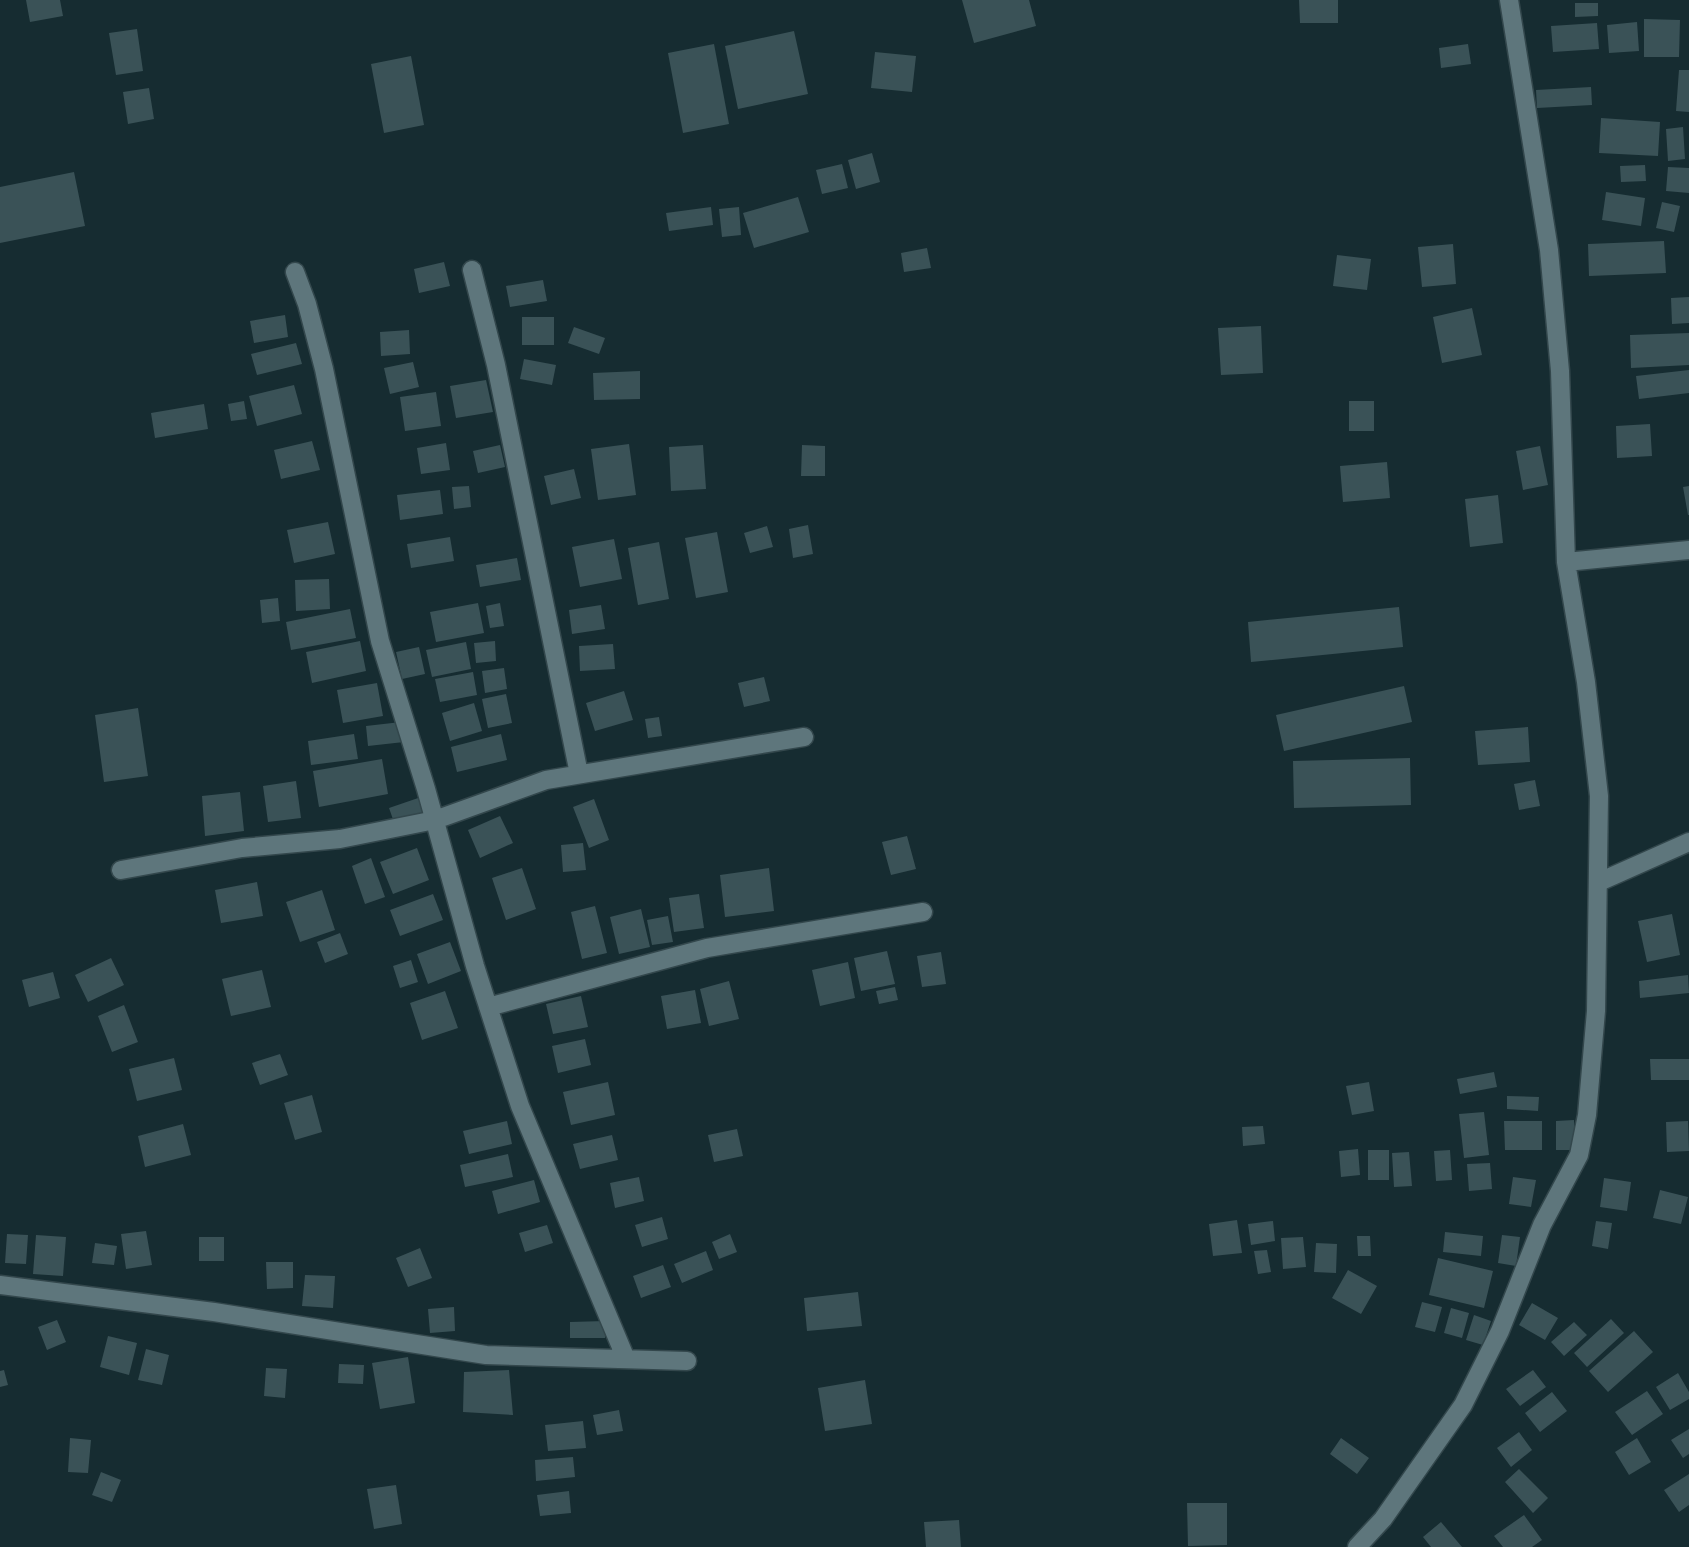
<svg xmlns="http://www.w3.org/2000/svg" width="1689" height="1547" font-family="Lato,sans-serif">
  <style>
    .building { fill: #3a5257 }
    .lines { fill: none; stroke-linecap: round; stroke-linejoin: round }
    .minor-casing { stroke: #33474c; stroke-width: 21 }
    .minor { stroke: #5e767c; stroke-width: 18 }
  </style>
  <rect width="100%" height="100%" fill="#162c31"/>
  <!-- building -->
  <path class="building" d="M26,0H60L63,16L30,22Z
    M962,0H1029L1036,26L974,43Z
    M1299,0H1338V23H1300Z
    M1575,3H1598V16L1575,17Z
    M1644,19L1680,20L1679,57H1644Z
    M1637,22L1639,51L1609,53L1607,25Z
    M1597,23L1599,49L1553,52L1551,26Z
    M137,29L143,71L116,75L109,33Z
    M794,31L808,94L738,109L725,46Z
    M714,44L729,124L683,133L668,53Z
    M1468,44L1471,64L1441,68L1439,48Z
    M875,52L916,56L912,92L871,88Z
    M411,56L424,125L384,133L371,64Z
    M1679,70H1689V112L1676,111Z
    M1591,87L1592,105L1537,108L1536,90Z
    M149,88L154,119L128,124L123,92Z
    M1601,118L1660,122L1658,156L1599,153Z
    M1683,127L1685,159L1668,161L1666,129Z
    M872,153L880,182L856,189L848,160Z
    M842,164L848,188L822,194L816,170Z
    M1645,165L1646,181L1621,182L1620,166Z
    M1668,167L1689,168V193L1666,191Z
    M74,172L85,226L0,243V187Z
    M1606,192L1645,198L1641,226L1602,220Z
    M798,197L809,232L754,248L743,213Z
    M1662,202L1680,206L1674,232L1656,228Z
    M711,207L713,225L669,231L666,213Z
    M739,207L741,235L722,237L719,209Z
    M1664,241L1666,273L1589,276L1588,244Z
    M1453,244L1456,284L1422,287L1418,247Z
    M927,248L931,268L904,272L901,253Z
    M1337,255L1371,259L1367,290L1333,286Z
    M444,262L450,286L419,293L414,269Z
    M543,280L547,301L510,307L506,286Z
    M1689,297V323L1672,324L1671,298Z
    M1472,308L1482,355L1442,363L1433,317Z
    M285,315L288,337L254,343L250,321Z
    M522,317H554V345H522Z
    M1261,326L1263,373L1221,375L1218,328Z
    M574,327L605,338L599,354L568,343Z
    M409,330L410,354L381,356L380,332Z
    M1689,333V365L1631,368L1630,335Z
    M296,343L302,364L257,375L251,354Z
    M524,359L556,365L552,385L520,379Z
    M413,362L419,387L390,394L384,368Z
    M1689,370V393L1639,399L1636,376Z
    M640,371V399L594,400L593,373Z
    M486,380L493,412L456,418L450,386Z
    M294,385L302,414L257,426L249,396Z
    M436,392L441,426L405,431L400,397Z
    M244,401L247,419L231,421L228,404Z
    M1349,401H1374V431H1349Z
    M204,404L208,429L155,438L151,413Z
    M1650,424L1652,456L1617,458L1616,426Z
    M312,441L320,470L281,479L274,450Z
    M446,443L450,470L421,474L417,448Z
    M629,444L636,495L598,500L591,449Z
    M500,445L505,467L478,473L473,451Z
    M703,445L706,489L671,491L669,447Z
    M802,445L825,446V476H801Z
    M1540,446L1548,485L1523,490L1516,451Z
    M1387,462L1390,498L1343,502L1340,466Z
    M574,469L581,498L551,505L544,476Z
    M469,486L471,507L454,509L452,487Z
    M1689,486V515H1688L1683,487Z
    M440,490L443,514L400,520L397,495Z
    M1498,495L1503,543L1470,547L1465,499Z
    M328,522L335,554L294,563L287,530Z
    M808,525L813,554L793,558L789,529Z
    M767,526L773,547L750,553L744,533Z
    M717,532L728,592L696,598L685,538Z
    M450,537L454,561L411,568L407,544Z
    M614,539L622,579L580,587L572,547Z
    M659,542L669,599L638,605L628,548Z
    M517,558L521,580L480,587L476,565Z
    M329,579L330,609L296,611L295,580Z
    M278,598L280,621L262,623L260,600Z
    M478,603L484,633L436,642L430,612Z
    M500,603L504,626L490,628L486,606Z
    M601,605L605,629L572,634L569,610Z
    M1399,607L1403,647L1251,662L1248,622Z
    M350,609L356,638L291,650L286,622Z
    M360,641L366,671L312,683L306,652Z
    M495,641L496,661L476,663L474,643Z
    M466,642L471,669L432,677L426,650Z
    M613,644L615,669L580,671L579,646Z
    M419,647L425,674L402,679L396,652Z
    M504,668L507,689L485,693L482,671Z
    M473,672L477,695L440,702L435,679Z
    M764,677L770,701L744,707L738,683Z
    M377,683L383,716L343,723L337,690Z
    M1404,686L1412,722L1284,751L1276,715Z
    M624,691L633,720L595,731L586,703Z
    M506,694L512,723L488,728L482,699Z
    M474,703L482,731L450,741L442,713Z
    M138,708L148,776L104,782L95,715Z
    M659,717L662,736L648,738L645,719Z
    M401,722L404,742L368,746L366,726Z
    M1528,727L1530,762L1478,765L1475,731Z
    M354,734L358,759L311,765L308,741Z
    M501,734L507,760L457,772L451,747Z
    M1410,758L1411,805L1294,808L1293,761Z
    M382,759L388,794L319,807L313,771Z
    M1535,780L1540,806L1519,810L1514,784Z
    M296,781L301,818L268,822L263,786Z
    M240,792L244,831L205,836L202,796Z
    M424,796L429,813L395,825L389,808Z
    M594,799L609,840L589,848L573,807Z
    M500,816L513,843L480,858L468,830Z
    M907,836L916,869L891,875L882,842Z
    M583,843L586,870L563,872L561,845Z
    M417,848L429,880L393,894L380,862Z
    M371,858L385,897L365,904L352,866Z
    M522,868L536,909L506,920L492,878Z
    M769,868L774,911L725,917L720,875Z
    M257,882L263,916L221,923L215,890Z
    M322,890L335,930L300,942L286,902Z
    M433,894L443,920L400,936L390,910Z
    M699,894L704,928L674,932L669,898Z
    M595,906L607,953L582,959L571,912Z
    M641,909L650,947L619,954L610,917Z
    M1672,914L1680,955L1647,962L1638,921Z
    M668,916L673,942L652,945L647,920Z
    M340,933L348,954L325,963L317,942Z
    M450,942L461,971L428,984L417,954Z
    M887,951L895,984L861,991L854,958Z
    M941,952L946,984L922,987L917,956Z
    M111,958L124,985L88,1002L75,975Z
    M411,960L418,982L400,988L393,966Z
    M848,962L855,998L820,1006L812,970Z
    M262,970L271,1007L231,1016L222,979Z
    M53,972L60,998L29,1007L22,980Z
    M1688,975L1689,993L1640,998L1639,981Z
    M729,981L739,1019L709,1026L700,989Z
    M895,987L898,1000L879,1004L876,991Z
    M695,990L701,1023L667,1029L661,996Z
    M445,991L458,1028L422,1040L410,1003Z
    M581,996L588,1027L553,1034L546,1004Z
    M124,1005L138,1042L112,1052L98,1016Z
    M585,1039L591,1065L558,1073L552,1046Z
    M280,1054L288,1075L260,1085L252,1063Z
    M174,1058L182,1090L137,1101L129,1069Z
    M1650,1059H1689V1080H1651Z
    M1494,1072L1497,1087L1460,1094L1457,1079Z
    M608,1082L615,1115L571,1125L563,1092Z
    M1369,1082L1374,1111L1352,1115L1346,1086Z
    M312,1095L322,1132L295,1140L284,1103Z
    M1507,1096L1539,1097L1538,1111L1507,1109Z
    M1484,1112L1489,1155L1464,1158L1459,1114Z
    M1574,1120L1575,1150H1556V1121Z
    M507,1121L512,1144L469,1154L463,1131Z
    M1504,1121H1542V1150H1505Z
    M1688,1121L1689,1151L1667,1152L1666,1122Z
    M183,1124L191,1155L145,1167L138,1136Z
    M1263,1126L1265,1144L1243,1146L1242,1127Z
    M737,1129L743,1156L714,1162L708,1135Z
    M612,1135L618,1160L580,1169L573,1144Z
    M1358,1149L1360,1175L1341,1177L1339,1151Z
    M1368,1150H1389V1180H1368Z
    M1450,1150L1452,1180L1436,1181L1434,1151Z
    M1409,1152L1412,1186L1394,1187L1392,1153Z
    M508,1154L513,1177L465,1187L460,1165Z
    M1490,1163L1492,1189L1469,1191L1467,1164Z
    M639,1177L644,1201L615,1208L610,1183Z
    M1513,1177L1536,1180L1531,1207L1509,1204Z
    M1604,1178L1631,1182L1627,1211L1600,1207Z
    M534,1180L540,1202L498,1214L492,1191Z
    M1660,1190L1688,1197L1681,1224L1653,1218Z
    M662,1217L668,1239L642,1247L635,1225Z
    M1237,1220L1242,1253L1213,1256L1209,1224Z
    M1273,1221L1275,1241L1251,1245L1248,1224Z
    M1596,1221L1612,1223L1608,1249L1592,1246Z
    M547,1225L553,1243L525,1252L519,1233Z
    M146,1231L152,1265L126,1269L121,1234Z
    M1445,1232L1483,1236L1481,1256L1443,1252Z
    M7,1234L28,1235L26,1264L5,1263Z
    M730,1234L737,1252L719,1259L712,1242Z
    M36,1235L66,1237L63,1276L33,1274Z
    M1502,1235L1520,1237L1516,1266L1498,1263Z
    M1357,1236H1370L1371,1256H1358Z
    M199,1237H224V1261H199Z
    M1303,1237L1306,1267L1283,1269L1281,1238Z
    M95,1243L117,1246L114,1265L92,1263Z
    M1316,1243L1337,1244L1336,1273L1314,1272Z
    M420,1248L432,1278L408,1287L396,1258Z
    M1267,1250L1271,1272L1258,1274L1254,1251Z
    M706,1251L713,1270L682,1283L674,1264Z
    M1438,1258L1493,1271L1484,1308L1429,1295Z
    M266,1262H293V1288L267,1289Z
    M663,1265L671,1287L641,1298L633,1276Z
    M1348,1270L1377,1286L1361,1314L1332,1298Z
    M305,1275L335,1276L333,1308L302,1306Z
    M858,1292L862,1326L807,1331L804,1298Z
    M1422,1302L1442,1307L1435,1332L1415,1327Z
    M1532,1303L1558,1318L1545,1340L1519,1325Z
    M454,1307L455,1331L430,1333L428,1309Z
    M1451,1308L1469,1313L1462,1338L1444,1333Z
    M1474,1315L1491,1321L1483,1345L1466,1340Z
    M1611,1319L1624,1333L1587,1367L1574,1353Z
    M57,1320L66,1342L47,1350L38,1327Z
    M605,1321V1338H570V1322Z
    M1574,1322L1587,1335L1564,1356L1551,1342Z
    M1634,1331L1653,1352L1608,1392L1589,1371Z
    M108,1336L137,1343L129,1375L100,1367Z
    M146,1349L169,1355L162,1385L138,1380Z
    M408,1357L415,1403L380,1409L372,1363Z
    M339,1364L364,1365L363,1384L338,1383Z
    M266,1368L287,1369L285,1398L264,1396Z
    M4,1370L8,1385L0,1387V1371Z
    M509,1370L513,1415L463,1412L464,1372Z
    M1533,1370L1546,1387L1520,1406L1506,1389Z
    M1678,1373L1689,1392V1399L1670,1410L1656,1387Z
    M865,1380L872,1424L825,1431L818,1388Z
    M1647,1391L1663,1414L1632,1435L1615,1412Z
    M1552,1392L1567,1411L1540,1432L1525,1413Z
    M619,1410L623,1431L597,1435L593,1415Z
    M583,1421L586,1448L548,1451L545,1425Z
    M1689,1429V1454L1683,1458L1671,1440Z
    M1519,1432L1532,1450L1511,1467L1497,1448Z
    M70,1438L91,1440L88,1473L68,1472Z
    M1341,1438L1369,1458L1357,1474L1330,1454Z
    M1637,1438L1651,1462L1629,1475L1615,1452Z
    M573,1457L575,1477L536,1481L535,1460Z
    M1519,1469L1548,1498L1533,1513L1505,1482Z
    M101,1472L121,1480L112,1502L92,1495Z
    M1689,1474V1505L1679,1512L1664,1490Z
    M396,1485L402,1524L374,1529L367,1489Z
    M569,1491L571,1513L540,1516L537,1495Z
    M1187,1503H1227V1545L1188,1546Z
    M1524,1515L1542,1540L1532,1547H1503L1494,1536Z
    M959,1520L961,1547H926L924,1522Z
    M1441,1522L1462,1547H1431L1423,1537Z"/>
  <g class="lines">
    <!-- minor casing -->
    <g class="minor-casing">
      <path id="minor" d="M472,270L496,365L579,774
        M295,272L307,304L324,369L380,641L426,789L475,966L520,1106L626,1359
        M1566,562L1689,550
        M121,870L242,848L340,839L435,820L546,780L804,737
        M1599,882L1689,842
        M488,1007L707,948L923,912
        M0,1285L214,1312L486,1355L687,1361
        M1357,1547L1383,1519L1463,1405L1500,1331L1542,1225L1579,1155L1587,1115L1596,1011L1599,796L1586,682L1566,562L1560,371L1549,250L1509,0"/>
    </g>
    <!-- minor -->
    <use href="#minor" class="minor"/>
  </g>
</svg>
